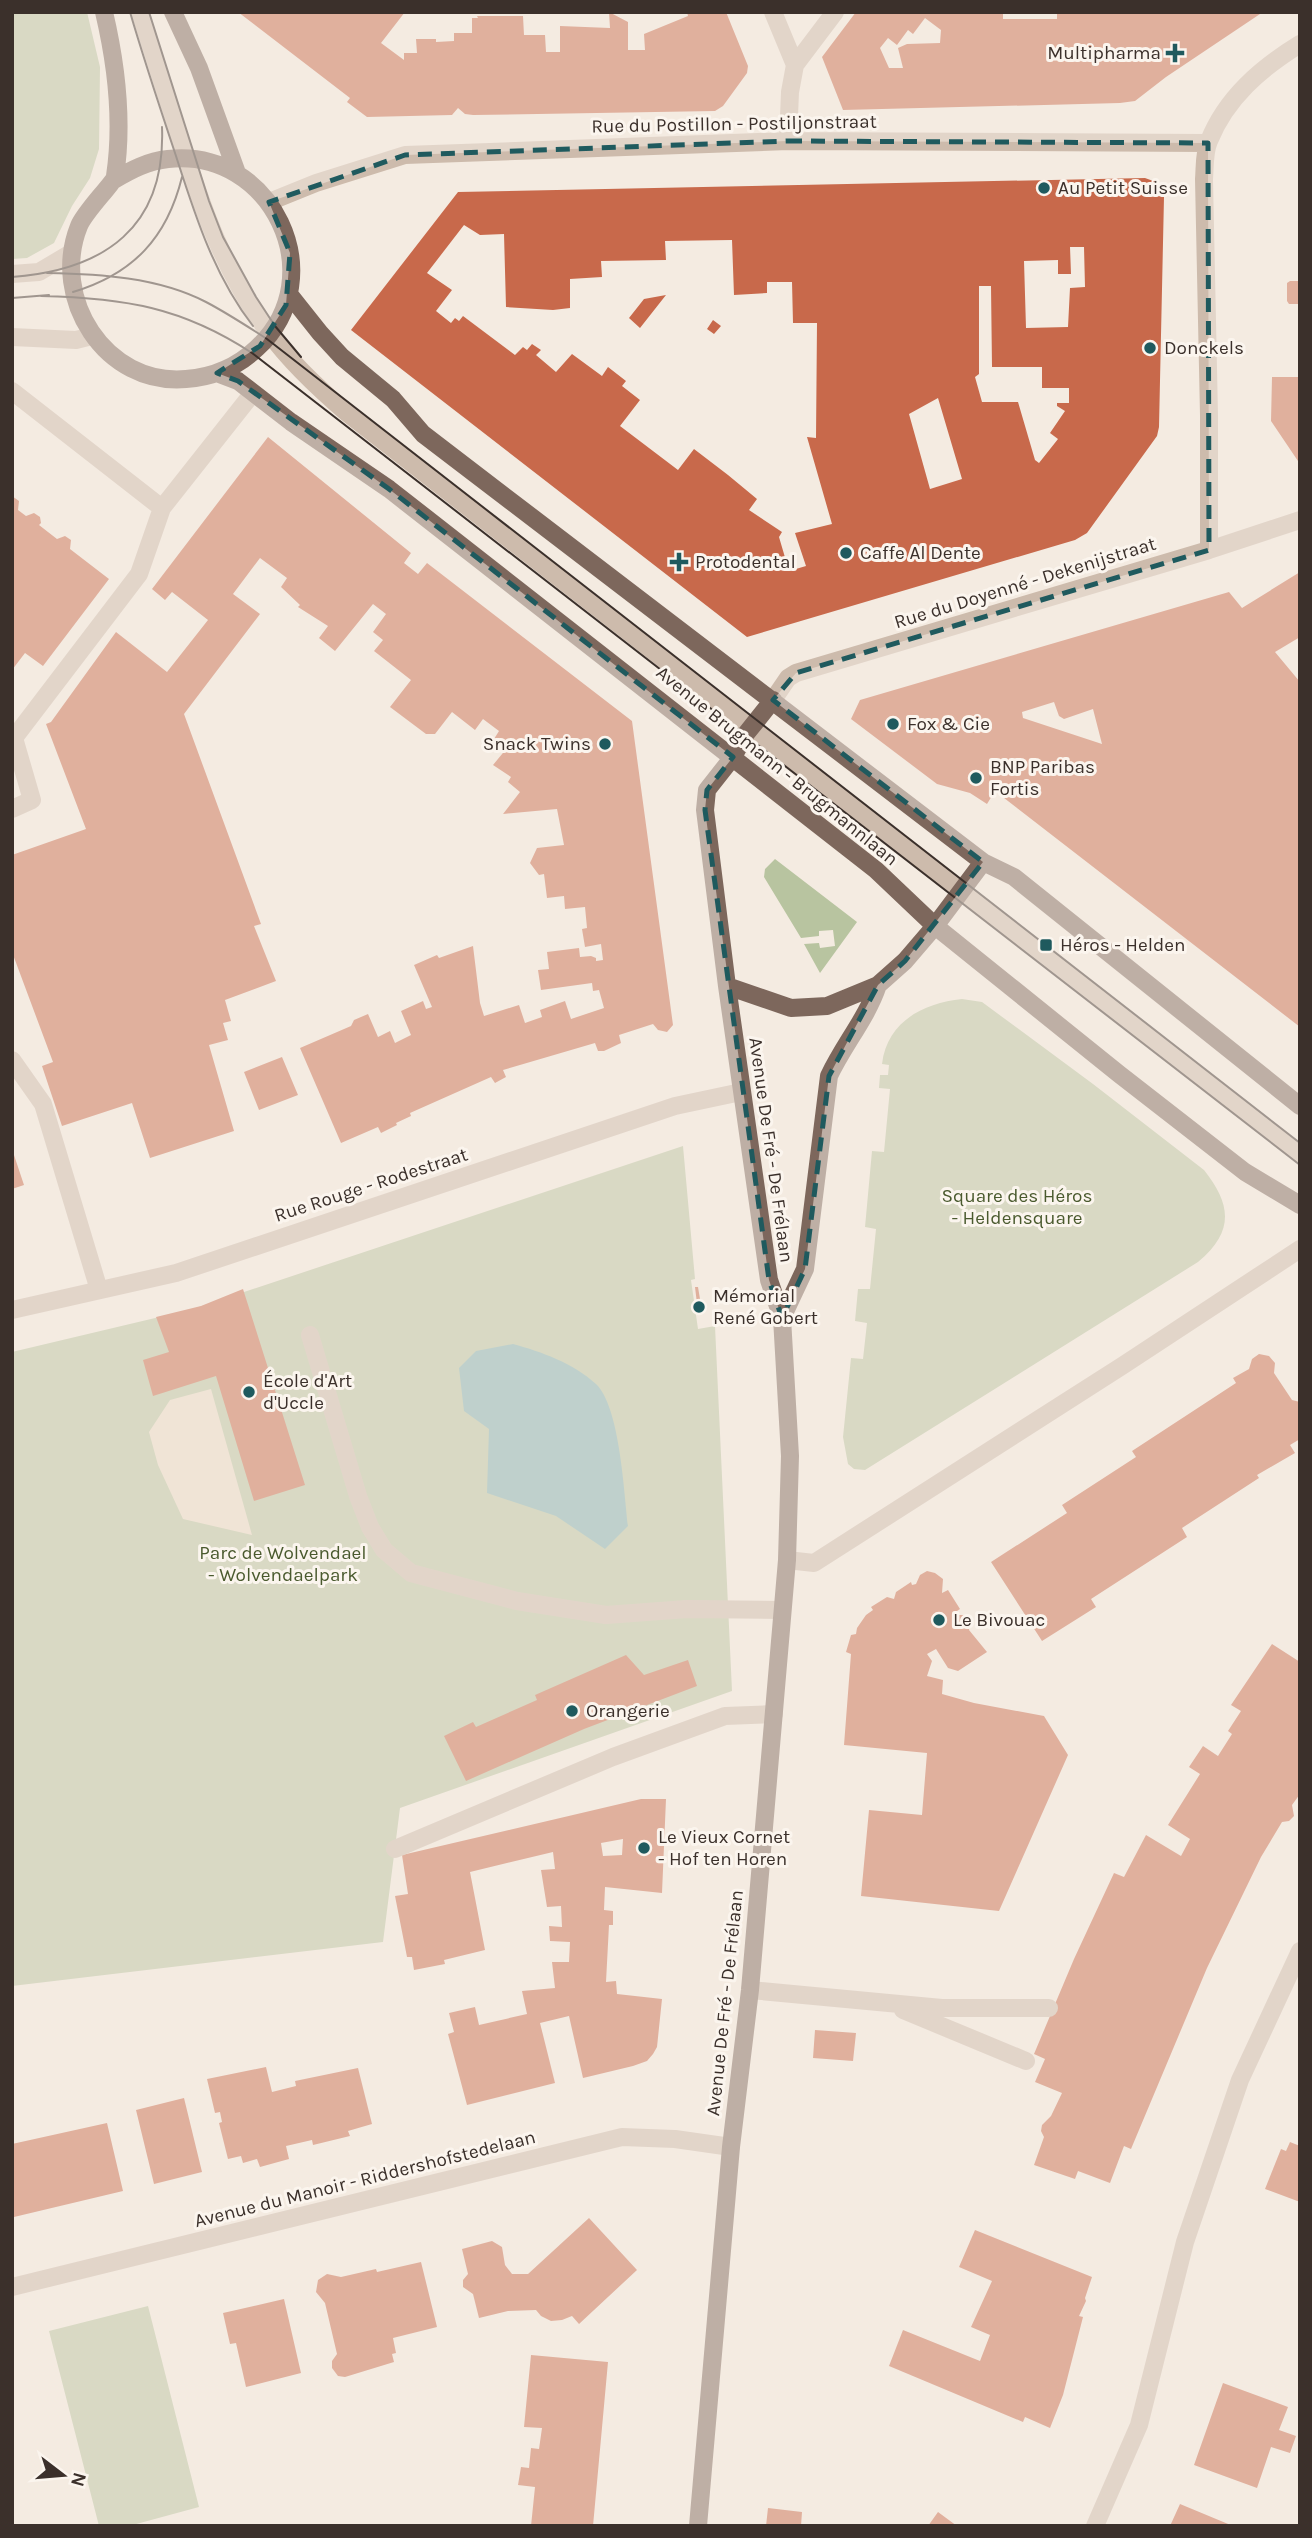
<svg xmlns="http://www.w3.org/2000/svg" width="1312" height="2538" font-family="Karla,sans-serif">
  <style>
    .green { fill: #b8c4a0 }
    .plaza { fill: #ecdcc8 }
    .water { fill: #7fb0b2 }
    .building { fill: #c8694b; fill-rule: evenodd }
    .lines { fill: none; stroke-linecap: round; stroke-linejoin: round }
    .minor { stroke: #cdbbac; stroke-width: 18 }
    .major { stroke: #7d675c; stroke-width: 18 }
    .tram { stroke: #3b302b; stroke-width: 2 }
    .marked { fill: none; stroke: #1f5a5e; stroke-width: 5; stroke-dasharray: 14 9; stroke-linejoin: round }
    .poi-dot { fill: #1f5a5e; stroke: #fbf5ee; stroke-width: 2.5 }
    .labels { text-anchor: middle; dominant-baseline: central; stroke-width: 6; stroke-linejoin: round; paint-order: stroke }
    .poi-label { font-size: 19px; fill: #3b302b; stroke: #fbf5ee; text-anchor: start }
    .street-label { font-size: 19px; fill: #3b302b; stroke: #fbf5ee }
    .park-label { font-size: 19px; fill: #4a5a2e; stroke: #fbf5ee }
  </style>
  <rect width="100%" height="100%" fill="#f4ebe1"/>
  <!-- green -->
  <path class="green" d="M12,12H87L100,67L99,149L90,178L72,206L54,243L27,258L12,259Z
    M775,859L857,922L820,973L804,944L819,943L820,948L835,946L833,930L819,931V936L801,938L764,877L765,869Z
    M962,999L982,1002L1093,1084L1204,1170C1231,1204 1235,1231 1198,1262L865,1470L854,1469L848,1464L843,1437L851,1358L863,1359L867,1323L855,1321L858,1289H870L876,1229L865,1227L872,1151L884,1152L890,1089L879,1088L880,1075H888L889,1065L882,1064C887,1022 923,1003 962,999Z
    M683,1146L695,1279L691,1280L698,1329L715,1326L732,1691L400,1808L383,1942L12,1986V1352L193,1309Z
    M148,2306L199,2507L129,2526H99L49,2331Z"/>
  <!-- plaza -->
  <path class="plaza" d="M211,1389L252,1535L183,1519L158,1465L149,1432L170,1400Z"/>
  <!-- water -->
  <path class="water" d="M513,1344C542,1352 573,1363 596,1384C620,1407 624,1493 628,1526L605,1549L556,1516L487,1493L489,1429L464,1411L459,1368L476,1351Z"/>
  <!-- building -->
  <path class="building" d="M238,12H405L381,43L404,60V53H417L416,39H436V42L454,41V33H472V18H478L477,16H523L524,35H545L546,52H560V26L610,28L609,12L628,22V50H645L644,34L688,16L687,12H726L748,66L747,73L723,106L715,111L473,115L465,114L458,108L452,115L367,117L347,102L350,98Z
    M856,12H1003V19H1057V12H1263L1166,77L1135,101L1120,103L843,110L822,57ZM925,18L941,30L940,43L907,44L898,48L903,68H889L880,48L888,38L897,45L908,30L913,34Z
    M1145,178L1156,182L1160,186L1164,197L1159,427L1157,436L1087,533L1075,540L747,637L351,330L458,192ZM464,225L480,235L504,234L506,307L553,310L570,308V279L602,277L601,261L666,260L665,241L732,240L734,295L767,293V282H792L793,323H817L816,438L807,437L832,524L795,533L806,566L789,571L779,537L782,532L749,510L757,499L728,475L694,449L678,470L620,426L640,400L622,386L626,381L608,367L602,376L572,354L556,372L536,355L541,350L532,344L527,350L523,347L515,355L463,316L459,321L455,318L451,323L436,311L452,290L427,273ZM1070,247H1084L1085,287L1070,288L1068,327L1026,328L1024,261L1058,260V274H1071ZM979,286H991L992,367H1042V388H1069V403H1057V406L1065,411L1050,433L1058,439L1039,463L1035,460L1018,402H982L975,377L979,374ZM938,398L962,479L930,489L909,414Z
    M1290,281H1300V304H1289L1287,301V283Z
    M666,295L640,328L629,318L644,299Z
    M713,320L721,326L714,334L707,329Z
    M1272,377H1300V464L1271,421Z
    M268,437L411,553L404,563L418,574L427,563L632,721L673,1025L667,1032L658,1030L653,1024L619,1035L621,1043L604,1051H598L595,1043L503,1070L506,1077L495,1083L491,1077L410,1113L411,1116L396,1123L397,1125L381,1133L378,1127L341,1143L300,1048L351,1026L354,1020L368,1014L378,1037L390,1031L395,1043L411,1035L401,1011L423,1001L426,1009L432,1007L414,965L437,955L439,958L473,946L480,1003L484,1016L519,1005L525,1023L542,1017L540,1010L565,1001L571,1019L604,1008L599,990L593,991L592,983L541,990L538,970L549,969L547,952L579,948L580,957L591,956L596,958V961L603,960L601,944L585,947L582,929L587,928L585,907L565,909L564,896L547,898L544,874L539,875L530,863L537,848L564,845L557,809L503,814L520,792L508,782L511,777L493,765L507,748L494,739L499,731L483,719L475,730L452,712L435,734H426L390,707L411,680L374,651L383,640L373,632L386,614L373,604L335,651L319,638L328,626L298,607L300,605L281,587L287,578L260,558L233,594L260,614L184,714L261,924L254,926L276,981L225,1000L231,1021L223,1023L228,1040L209,1045L234,1131L150,1158L132,1103L62,1126L42,1066L53,1062L12,952V855L86,829L46,724L51,722L116,632L167,672L208,620L172,592L165,600L152,589Z
    M12,496L19,501L18,510L26,516L34,513L40,517L41,523L39,525L57,539L65,536L71,540L70,549L109,579L43,666L25,653L12,670Z
    M1300,572V637L1275,652L1300,682V1027L995,791L987,804L970,793L937,784L851,719L860,700L1229,592L1242,608ZM1054,702L1059,716L1064,719L1093,709L1102,744L1023,718L1022,712Z
    M282,1057L298,1095L259,1110L244,1072Z
    M12,1149L24,1185L12,1189Z
    M695,1287H698L702,1311L698,1312Z
    M243,1289L305,1485L254,1501L216,1376L153,1396L143,1360L169,1352L156,1317L201,1306Z
    M1259,1354L1269,1356L1275,1363L1274,1373L1292,1400L1300,1402V1439L1290,1445L1295,1453L1257,1475L1259,1478L1182,1528L1187,1537L1091,1599L1096,1607L1042,1641L991,1562L1067,1513L1062,1505L1136,1457L1132,1451L1236,1383L1233,1378L1249,1369L1252,1359Z
    M927,1571L935,1573L943,1579L942,1593L948,1590L960,1609L957,1611L959,1615H966L971,1619L969,1630L987,1652L958,1671L948,1668L936,1649L927,1654L932,1661L927,1676L943,1680L942,1694L974,1703L1044,1716L1068,1755L999,1911L861,1896L869,1810L922,1815L927,1753L844,1745L851,1654L846,1652L851,1635L856,1634L857,1628L866,1615L873,1610L871,1607L887,1597L894,1599L896,1592L911,1582L912,1585L916,1584L920,1575Z
    M1272,1644L1300,1662V1794L1292,1805L1294,1816L1289,1821L1282,1822L1261,1857L1207,1968L1131,2149L1124,2146L1110,2183L1078,2171L1075,2179L1034,2165L1044,2137L1041,2131L1042,2125L1051,2116L1062,2093L1035,2082L1045,2059L1034,2054L1074,1959L1114,1873L1124,1877L1146,1835L1181,1856L1190,1839L1168,1825L1200,1774L1189,1767L1203,1746L1218,1756L1232,1734L1228,1731L1241,1711L1231,1705Z
    M626,1655L644,1675L688,1660L697,1686L584,1729L466,1781L444,1736L473,1722L476,1727L537,1700L535,1695Z
    M641,1799H666L662,1893L605,1887L604,1910L613,1911V1925H609L606,1982L616,1981L617,1994L662,1999L657,2047L653,2054L647,2061L633,2066L583,2078L569,2016L540,2023L555,2083L467,2105L448,2034L454,2032L449,2013L475,2007L479,2025L527,2014L522,1991L555,1988L552,1962H569L570,1942L550,1941L549,1926L562,1927L561,1906L547,1907L541,1870L555,1869L553,1852L470,1872L485,1950L444,1960L445,1964L414,1970L412,1957H407L395,1896L408,1894L402,1855ZM623,1839L622,1855L603,1856L601,1843Z
    M815,2030L856,2033L853,2061L813,2058Z
    M266,2067L272,2092L296,2086L295,2081L358,2068L372,2124L348,2131L350,2136L313,2145L312,2140L286,2146L289,2159L260,2167L257,2159L243,2163L241,2156L228,2159L219,2123L222,2122L220,2112L215,2113L207,2079Z
    M184,2098L202,2172L154,2184L136,2110Z
    M107,2123L123,2191L14,2217L12,2209V2144Z
    M1290,2142L1300,2146V2202L1265,2189L1281,2149L1286,2151Z
    M589,2218L637,2270L579,2324L572,2316L562,2320L551,2321L541,2316L536,2310L508,2311L479,2318L473,2294L463,2287V2280L468,2274L462,2249L492,2241L502,2247L505,2265L512,2274H528Z
    M975,2230L1092,2277L1085,2298L1086,2301L1079,2316L1083,2317L1063,2395L1050,2428L1025,2417L1023,2422L889,2366L903,2330L980,2361L990,2335L971,2327L992,2281L959,2267Z
    M421,2262L437,2327L393,2338L396,2353L392,2354L394,2362L345,2377L338,2376L332,2368V2361L337,2354L325,2303L316,2292L318,2280L327,2274L341,2277L376,2269L377,2272Z
    M284,2299L301,2373L246,2387L236,2343L230,2344L223,2313Z
    M531,2355L608,2362L593,2526H531L535,2487L518,2485L521,2467L529,2468L531,2448L539,2449L542,2428L524,2427Z
    M1223,2383L1288,2407L1279,2430L1296,2436L1290,2453L1271,2447L1257,2488L1194,2465Z
    M1180,2504L1233,2526H1170Z
    M768,2508L802,2512L801,2526H766Z
    M938,2512L957,2526H928Z"/>
  <g class="lines">
    <!-- minor -->
    <path class="minor" d="M140,12C153,53 166,94 179,135C201,205 224,272 269,333C291,363 319,389 347,413L1300,1154
      M773,12L795,65L790,92L788,141
      M795,65L835,12
      M269,202L316,183L405,155L788,141L1208,143
      M12,274L39,272L71,253
      M12,337L76,340L92,336
      M12,391L162,508
      M1209,550V415L1204,179C1205,167 1204,152 1209,141C1226,98 1261,68 1300,44
      M773,700L788,678L796,673L1209,550L1300,520
      M12,809L32,800L14,738L139,574L162,508L252,394
      M12,1060L43,1104L99,1290
      M12,1310L176,1273L675,1106L741,1092
      M310,1335L358,1496L370,1527L384,1550L411,1573L517,1601L606,1615L687,1609L781,1610
      M787,1560L814,1563L1122,1366L1300,1249
      M395,1849L613,1757L725,1716L774,1714
      M750,1990L942,2008H1049
      M903,2010L1026,2061
      M12,2287L622,2137L675,2139L731,2147
      M1095,2526L1139,2425L1185,2242L1240,2080L1300,1951"/>
    <!-- major -->
    <path class="major" d="M104,12C116,63 123,123 115,176C114,183 85,211 79,226C50,298 105,386 186,379C213,377 237,367 257,348C334,277 271,147 168,159C148,161 131,170 114,180
      M173,12L199,68L237,173
      M289,294L320,333L342,357L393,399L423,434L983,862L1014,877L1300,1106
      M217,373L238,381L291,422L389,489L876,870L935,926L1119,1074L1245,1172L1300,1205
      M727,986L791,1008L827,1006L878,985L905,961L935,926L983,862
      M782,1318L805,1269L829,1076C844,1044 867,1018 878,985
      M698,2526L731,2147L750,1990L787,1560L790,1456L782,1318L769,1280L727,986L705,810L707,790L733,757L745,735L773,700"/>
    <!-- tram -->
    <path class="tram" d="M130,12C144,60 160,108 176,156C195,215 214,276 253,326
      M149,12L209,201L223,237L256,297L275,326L301,357
      M47,273C99,274 158,277 206,302C227,313 247,326 267,339L1300,1143
      M12,277C105,270 166,227 162,127
      M73,292C133,274 167,238 182,177
      M41,296C124,298 182,307 252,353L1300,1165
      M12,298L49,295"/>
  </g>
  <!-- marked area -->
  <path d="M0 0H1312V2538H0ZM788,141L1208,143L1209,550L796,673L773,700L983,862L905,961L878,985L829,1076L805,1269L782,1318L769,1280L705,810L707,790L733,757L389,489L238,381L217,373L260,346L286,305L290,253L269,202L405,155Z" fill="#f4ebe1" fill-opacity=".55" fill-rule="evenodd"/>
  <path class="marked" d="M788,141L1208,143L1209,550L796,673L773,700L983,862L905,961L878,985L829,1076L805,1269L782,1318L769,1280L705,810L707,790L733,757L389,489L238,381L217,373L260,346L286,305L290,253L269,202L405,155Z"/>
  <!-- markers -->
  <g class="poi-dot">
    <path d="M1171.5 42.5h7v7h7v7h-7v7h-7v-7h-7v-7h7z"/>
    <circle cx="1044" cy="188" r="7"/>
    <circle cx="1150" cy="348" r="7"/>
    <circle cx="846" cy="553" r="7"/>
    <path d="M675.5 551.5h7v7h7v7h-7v7h-7v-7h-7v-7h7z"/>
    <circle cx="893" cy="724" r="7"/>
    <circle cx="605" cy="744" r="7"/>
    <circle cx="976" cy="778" r="7"/>
    <rect x="1039" y="938" width="14" height="14" rx="3.5"/>
    <circle cx="699" cy="1307" r="7"/>
    <circle cx="249" cy="1392" r="7"/>
    <circle cx="939" cy="1620" r="7"/>
    <circle cx="572" cy="1711" r="7"/>
    <circle cx="644" cy="1848" r="7"/>
  </g>
  <g class="labels">
    <!-- poi labels -->
    <g class="poi-label">
      <text x="1161" y="53" text-anchor="end">Multipharma</text>
      <text x="1058" y="188">Au Petit Suisse</text>
      <text x="1164" y="348">Donckels</text>
      <text x="860" y="553">Caffe Al Dente</text>
      <text x="695" y="562">Protodental</text>
      <text x="907" y="724">Fox &amp; Cie</text>
      <text x="591" y="744" text-anchor="end">Snack Twins</text>
      <text x="990" y="767">BNP Paribas<tspan x="990" dy="22">Fortis</tspan></text>
      <text x="1060" y="945">Héros - Helden</text>
      <text x="713" y="1296">Mémorial<tspan x="713" dy="22">René Gobert</tspan></text>
      <text x="263" y="1381">École d'Art<tspan x="263" dy="22">d'Uccle</tspan></text>
      <text x="953" y="1620">Le Bivouac</text>
      <text x="586" y="1711">Orangerie</text>
      <text x="658" y="1837">Le Vieux Cornet<tspan x="658" dy="22">- Hof ten Horen</tspan></text>
    </g>
    <!-- street labels -->
    <g class="street-label">
      <text transform="translate(734 124) rotate(-1)">Rue du Postillon - Postiljonstraat</text>
      <text transform="translate(1025 583) rotate(-17)">Rue du Doyenné - Dekenijstraat</text>
      <text transform="translate(777 766) rotate(39)">Avenue Brugmann - Brugmannlaan</text>
      <text transform="translate(771 1150) rotate(82)">Avenue De Fré - De Frélaan</text>
      <text transform="translate(371 1185) rotate(-18)">Rue Rouge - Rodestraat</text>
      <text transform="translate(725 2003) rotate(-84)">Avenue De Fré - De Frélaan</text>
      <text transform="translate(365 2179) rotate(-14)">Avenue du Manoir - Riddershofstedelaan</text>
    </g>
    <!-- park labels -->
    <g class="park-label">
      <text x="1017" y="1196">Square des Héros<tspan x="1017" dy="22">- Heldensquare</tspan></text>
      <text x="283" y="1553">Parc de Wolvendael<tspan x="283" dy="22">- Wolvendaelpark</tspan></text>
    </g>
  </g>
  <!-- border -->
  <rect width="1312" height="2538" fill="none" stroke="#3b302b" stroke-width="28"/>
  <!-- north arrow -->
  <g transform="translate(63 2475) rotate(106)" stroke="#fbf5ee" stroke-width="5" paint-order="stroke">
  <path d="M0-5L12 26L0 18L-12 26Z" fill="#3b302b"/>
  <text y="-10" font-size="19" font-weight="bold" text-anchor="middle" fill="#3b302b">N</text>
  </g>
</svg>
